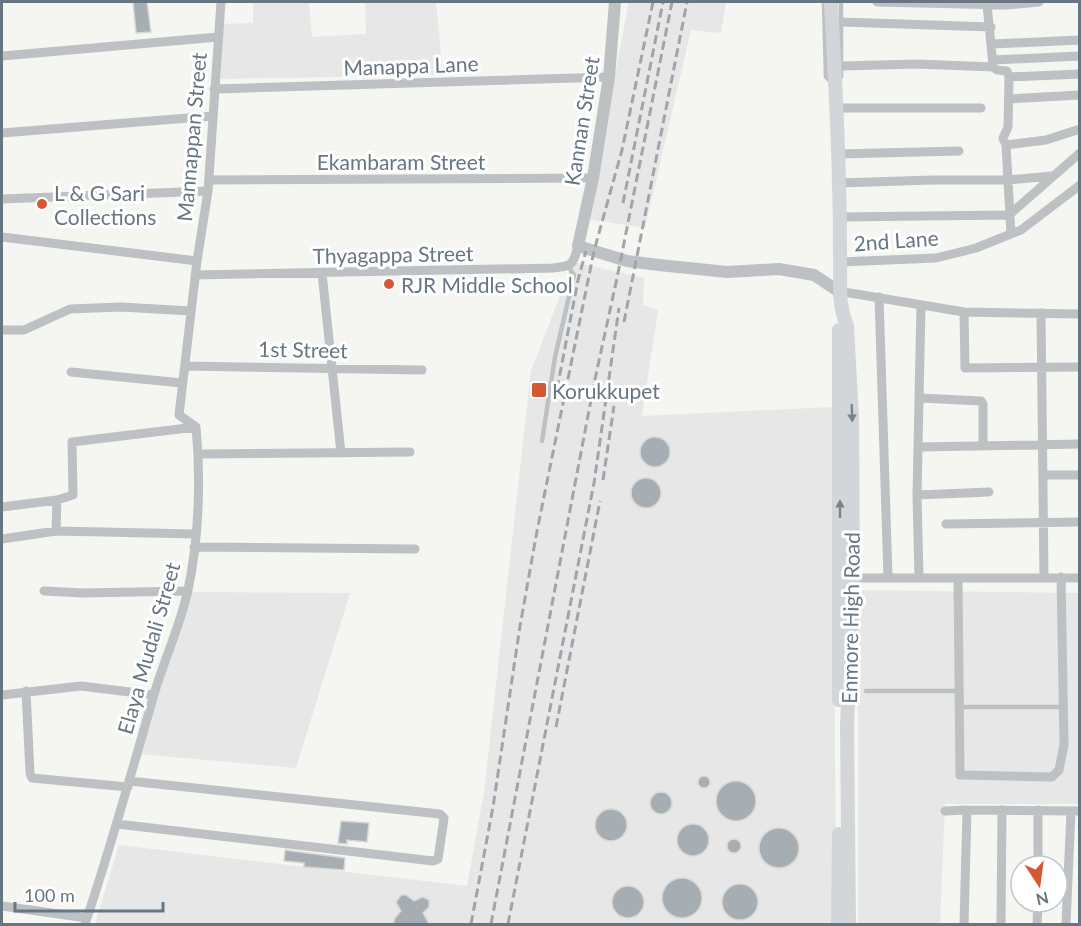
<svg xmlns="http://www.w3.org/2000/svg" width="1081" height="926" font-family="Lato,sans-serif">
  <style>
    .built { fill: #e6e7e6 }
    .building { fill: #a7aeb3; stroke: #d7d7d5; stroke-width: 1.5 }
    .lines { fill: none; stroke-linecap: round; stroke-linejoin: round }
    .service { stroke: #bdc1c4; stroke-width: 4.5 }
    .minor { stroke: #bdc1c4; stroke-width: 9 }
    .tertiary { stroke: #bdc1c4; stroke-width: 12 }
    .secondary { stroke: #d2d6d9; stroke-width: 14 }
    .rail { stroke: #9fa5aa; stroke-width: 3; stroke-dasharray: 9 4.5; stroke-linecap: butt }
    .oneway { fill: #77848e }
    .poi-dot { fill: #d55733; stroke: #fff; stroke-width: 2 }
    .labels { text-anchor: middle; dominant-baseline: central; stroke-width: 6; stroke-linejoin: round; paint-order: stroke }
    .street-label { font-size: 21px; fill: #677681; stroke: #fff }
    .poi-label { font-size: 21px; fill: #677681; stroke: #fff; text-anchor: start }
  </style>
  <rect width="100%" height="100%" fill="#f5f5f2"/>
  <!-- built -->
  <path class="built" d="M253,2H309L312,37L366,34L365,2H436L443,75L221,79L223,24L253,23Z
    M629,2H726L721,33L691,30L645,228L587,219Z
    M573,262L644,278L643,305L658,310L642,416L833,407L836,924H95L119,845L467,886L484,792L531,371Z
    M858,590L1079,593V804H945L940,924H858Z
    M190,592L350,593L296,768L139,754Z"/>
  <!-- building -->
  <path class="building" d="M133,2H147L151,32L136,33Z
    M640 452a15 15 0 1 1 30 0a15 15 0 1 1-30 0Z
    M631 493a15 15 0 1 1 30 0a15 15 0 1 1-30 0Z
    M698 782a6 6 0 1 1 12 0a6 6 0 1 1-12 0Z
    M716 801a20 20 0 1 1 40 0a20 20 0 1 1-40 0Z
    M650 803a11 11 0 1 1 22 0a11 11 0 1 1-22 0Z
    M595 825a16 16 0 1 1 32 0a16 16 0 1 1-32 0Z
    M341,821L369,823L367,842L347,840V844L338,843Z
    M677 840a16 16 0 1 1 32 0a16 16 0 1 1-32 0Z
    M759 848a20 20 0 1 1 40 0a20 20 0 1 1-40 0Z
    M727 846a7 7 0 1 1 14 0a7 7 0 1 1-14 0Z
    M285,850L345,858L344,870L304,867V863L284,861Z
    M662 898a20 20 0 1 1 40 0a20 20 0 1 1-40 0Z
    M722 902a18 18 0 1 1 36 0a18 18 0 1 1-36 0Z
    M612 902a16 16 0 1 1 32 0a16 16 0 1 1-32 0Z
    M401,895H406L414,901L423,897L429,900V907L423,913L429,924H393L395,918L401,911L396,902Z"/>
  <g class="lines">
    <!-- service -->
    <path class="service" d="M824,2L826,77L832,83
      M841,77V2
      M542,441L555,357L574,275L568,266
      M866,691H959
      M959,707H1064"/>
    <!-- minor -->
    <path class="minor" d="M877,2L1007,5L1039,2
      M987,5L993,65
      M841,22L991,27
      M992,44L1080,40
      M2,56L218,37
      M993,60L1080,56
      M842,66L917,64L993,67L997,70L1007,71L1009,77L1008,127L1003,138L1006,145L1011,234
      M1009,77L1080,74
      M214,89L609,77
      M1009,99L1080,95
      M837,108H981
      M2,133L213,116
      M1006,145L1046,140L1080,129
      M838,154L959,151
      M209,180L593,178
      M839,183L932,180H1008L1052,176
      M2,199L208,191
      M840,217L1009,215L1080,153
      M2,237L197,261
      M840,262L936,258L976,248L1021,230L1080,185
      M322,273L341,453
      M195,275L553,268C573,266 573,265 578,246
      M838,291L964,312L1080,314
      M879,297L888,577
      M964,312L965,368L1080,367
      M1041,313L1044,578
      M2,330H24L70,309L121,307L191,311
      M185,366L422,370
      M71,372L182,383
      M920,398L981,401L983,404V446
      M918,447L1080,444
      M198,454L410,452
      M1043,475H1080
      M917,495L989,492
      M2,507L57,500
      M946,524L1080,522
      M56,531L57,500L73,495L72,442L196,427
      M2,539L56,531L195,534
      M194,547L415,549
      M919,577L917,495L921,305
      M848,578H1080
      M958,578L960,775L1052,777L1059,770L1064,745L1061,577
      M44,591L83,593L187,591
      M26,691L30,773L32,778L128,787
      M2,695L81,686L154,695
      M1038,810V866
      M945,811L967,810L1080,811
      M117,824L433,861L438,859L444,818L440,814L129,781
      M2,906L87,918
      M85,924C110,850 131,774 153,698C163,662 180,627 188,590C199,539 201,478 196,427L179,415L197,261L208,191L221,2
      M964,924L967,810
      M1001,924L1002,810
      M1037,924L1038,902
      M1066,924L1071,811"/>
    <!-- tertiary -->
    <path class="tertiary" d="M615,2L609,77L593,178L578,246L627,261L659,265L727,272L779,269L814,275L838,291"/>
    <!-- secondary -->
    <path class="secondary" d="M831,2C834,63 838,124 839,185C840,209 840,234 840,258C841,284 837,301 847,326L852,418L853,578L847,726L849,924
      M839,330V700
      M838,924L839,834"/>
    <!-- rail -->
    <path class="rail" d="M623,203L663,2
      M624,322L687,2
      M557,389L578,280L586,251
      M603,480L614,406
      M556,727L600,501
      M471,924L493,807L520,626L537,531L594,251L622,150L653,2
      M491,924L595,379L617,278L672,2
      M508,924L594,483L619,308"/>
  </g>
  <!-- one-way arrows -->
  <defs><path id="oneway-solid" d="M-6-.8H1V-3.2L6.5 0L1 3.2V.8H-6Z" transform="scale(1.5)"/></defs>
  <g class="oneway">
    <use href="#oneway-solid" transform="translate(852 413) rotate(88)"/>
    <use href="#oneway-solid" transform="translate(840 509) rotate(-90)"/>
  </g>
  <!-- markers -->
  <g class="poi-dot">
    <circle cx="42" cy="204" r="6"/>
    <circle cx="389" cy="284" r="6"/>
    <rect x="531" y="382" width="16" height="16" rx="3"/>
  </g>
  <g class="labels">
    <!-- street labels -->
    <g class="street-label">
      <text transform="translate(411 65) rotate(-2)">Manappa Lane</text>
      <text transform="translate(581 121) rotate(-81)">Kannan Street</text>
      <text transform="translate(191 137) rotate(-85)">Mannappan Street</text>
      <text x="401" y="161">Ekambaram Street</text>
      <text transform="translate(896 240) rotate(-4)">2nd Lane</text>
      <text transform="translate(393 254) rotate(-1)">Thyagappa Street</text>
      <text transform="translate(303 349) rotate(1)">1st Street</text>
      <text transform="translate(850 618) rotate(-89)">Enmore High Road</text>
      <text transform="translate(148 648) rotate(-74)">Elaya Mudali Street</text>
    </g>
    <!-- poi labels -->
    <g class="poi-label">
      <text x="54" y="192">L &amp; G Sari<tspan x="54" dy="24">Collections</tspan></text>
      <text x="401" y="284">RJR Middle School</text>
      <text x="552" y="390">Korukkupet</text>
    </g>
  </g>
  <!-- border -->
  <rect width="1081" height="926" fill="none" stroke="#677681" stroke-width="6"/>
  <!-- north arrow -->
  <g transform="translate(1039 884) rotate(167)"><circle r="28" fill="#ffffff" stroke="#c2c8cd" stroke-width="1.5"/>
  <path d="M0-4.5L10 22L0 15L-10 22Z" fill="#d55733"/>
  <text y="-9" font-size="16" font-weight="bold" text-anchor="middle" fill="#677681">N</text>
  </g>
  <!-- scale -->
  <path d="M15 902v9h148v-9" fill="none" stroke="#677681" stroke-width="3"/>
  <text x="24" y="902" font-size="18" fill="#677681" stroke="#ffffff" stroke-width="4.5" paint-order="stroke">100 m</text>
</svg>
